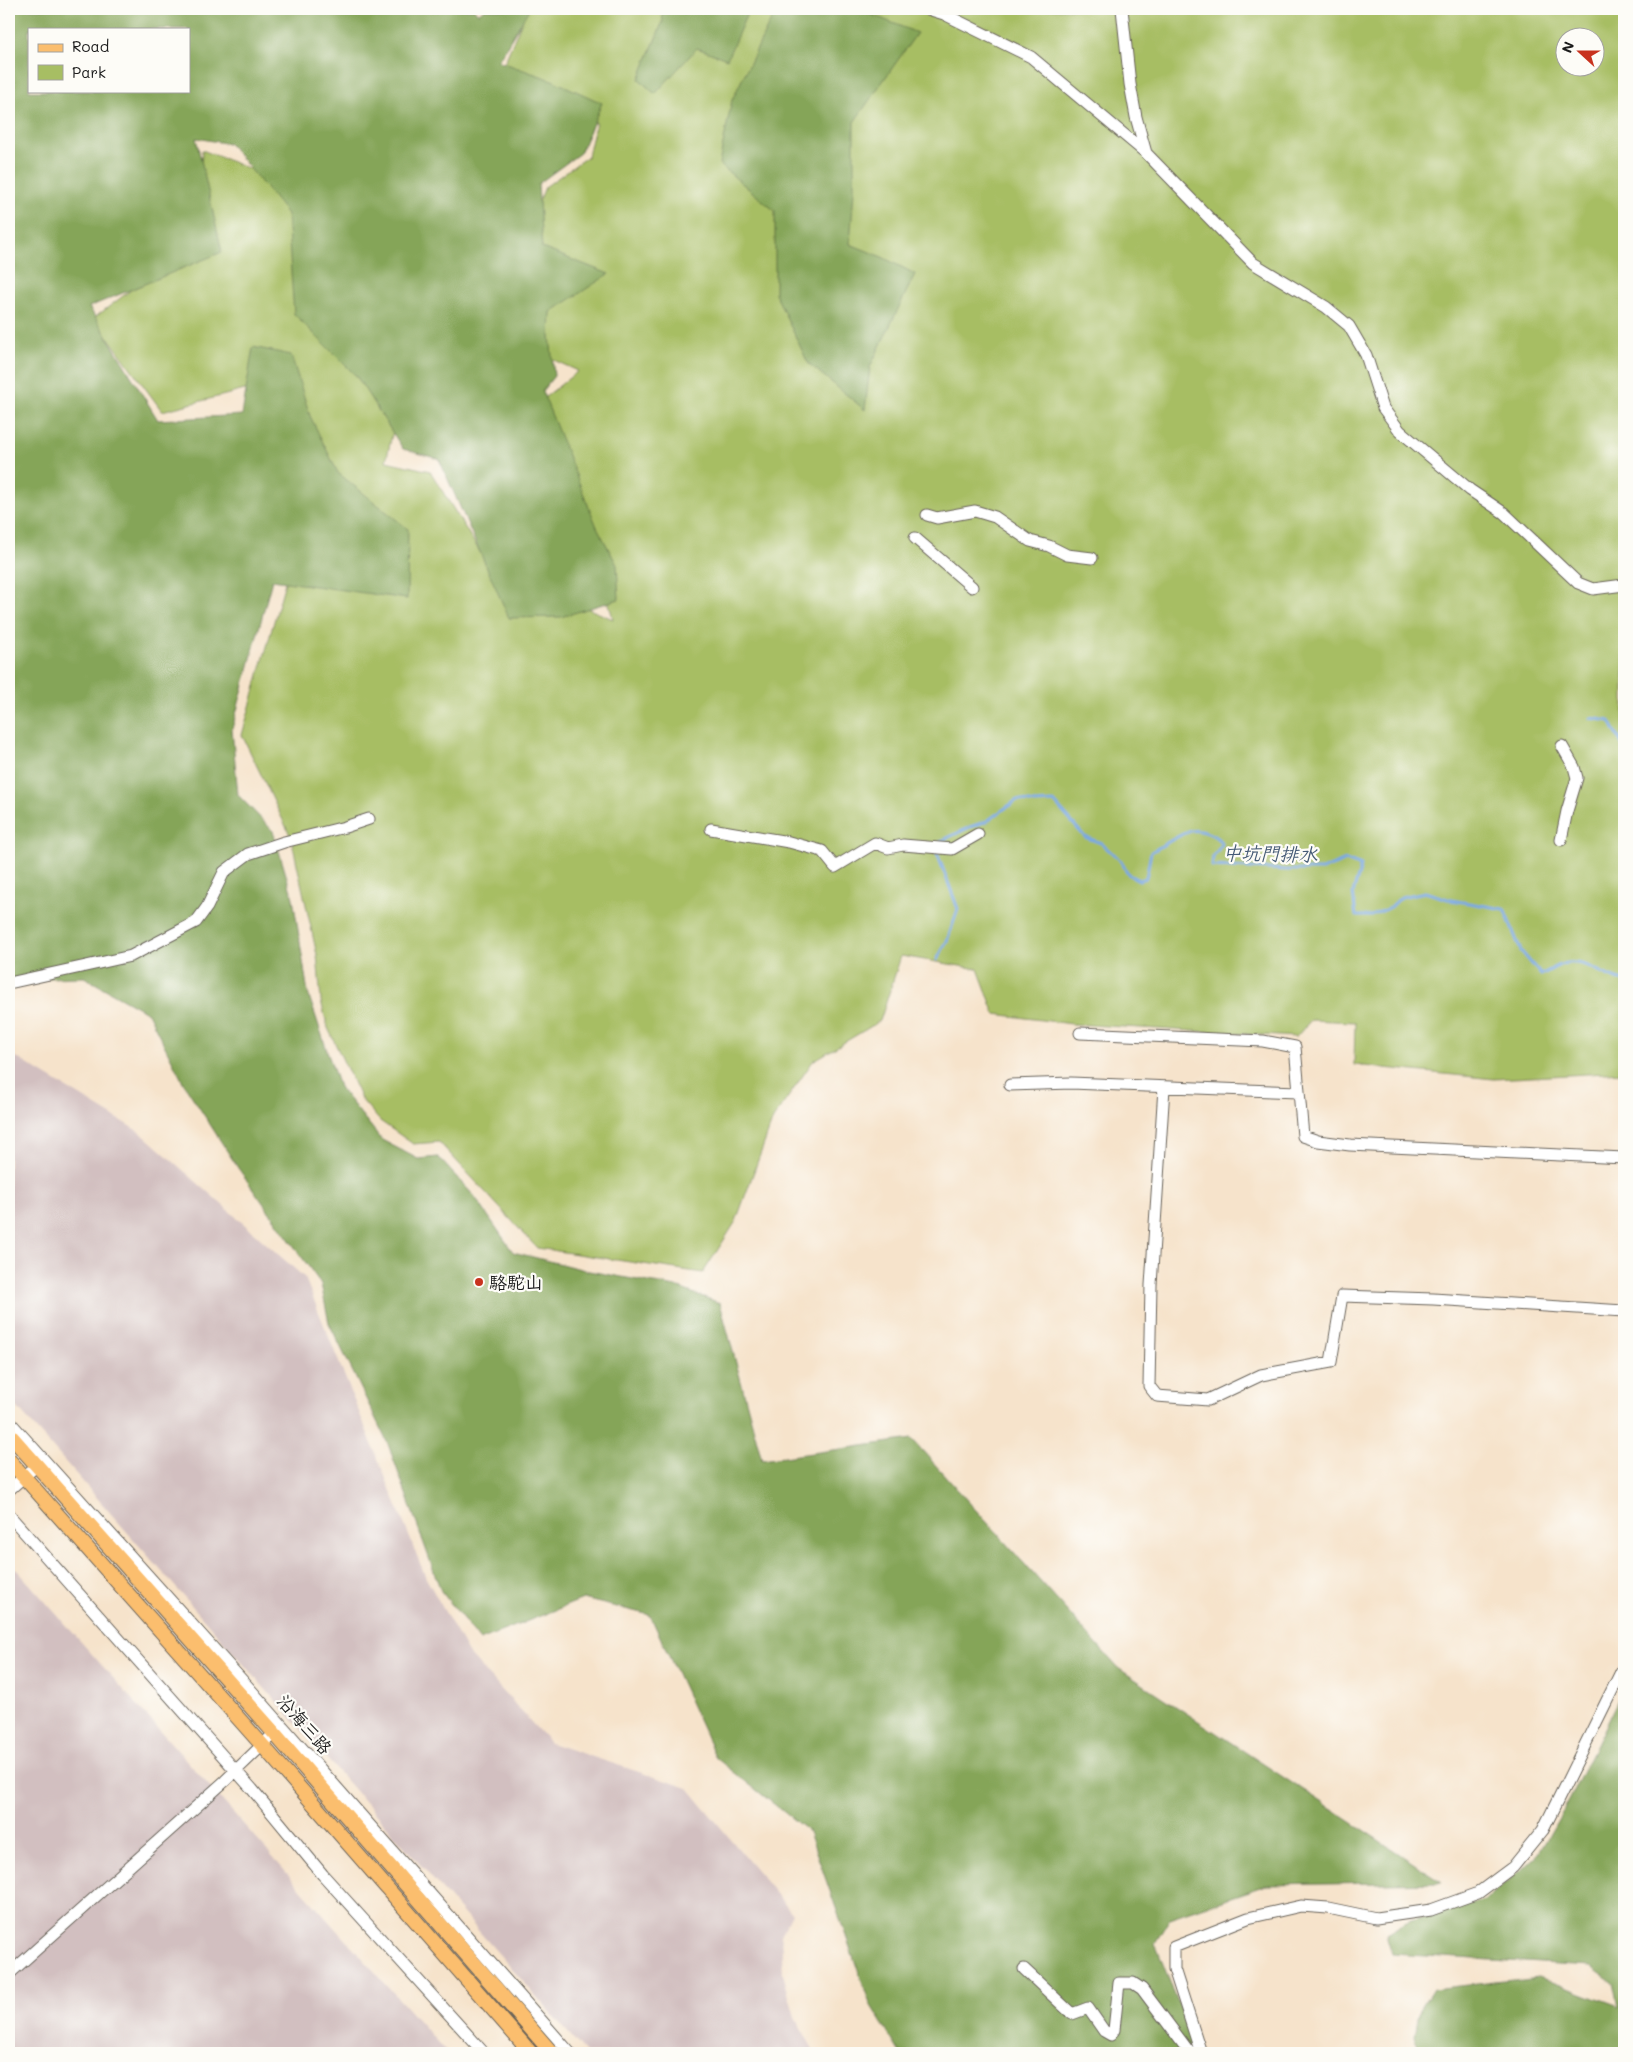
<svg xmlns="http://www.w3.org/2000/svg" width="1633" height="2062" font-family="Mali,'LXGW WenKai TC',sans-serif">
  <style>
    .industrial { fill: #d2bfc0 }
    .green { fill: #a7be63; stroke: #626d40; fill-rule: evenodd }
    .forest { fill: #85a559; stroke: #50603a; fill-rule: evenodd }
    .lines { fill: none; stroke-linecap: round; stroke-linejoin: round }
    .stream { stroke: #7aa9e4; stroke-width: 3 }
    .minor-casing { stroke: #686259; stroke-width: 13 }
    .major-casing { stroke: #686259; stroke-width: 16 }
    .minor { stroke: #fff; stroke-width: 11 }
    .major { stroke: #fbbe6e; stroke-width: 14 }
    .poi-dot { fill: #c8321e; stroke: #fdfcf7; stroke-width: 2 }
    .labels { text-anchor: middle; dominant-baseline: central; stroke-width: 4.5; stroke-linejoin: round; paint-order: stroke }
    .poi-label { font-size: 18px; fill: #1c1c1c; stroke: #fdfcf7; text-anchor: start }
    .street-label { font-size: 18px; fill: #1c1c1c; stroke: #fdfcf7 }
    .water-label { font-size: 19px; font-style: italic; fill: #465b76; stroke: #fdfcf7 }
  </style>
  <rect width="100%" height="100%" fill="#fdfcf7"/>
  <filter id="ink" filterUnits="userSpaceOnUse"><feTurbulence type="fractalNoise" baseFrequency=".02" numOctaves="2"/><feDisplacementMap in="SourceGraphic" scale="10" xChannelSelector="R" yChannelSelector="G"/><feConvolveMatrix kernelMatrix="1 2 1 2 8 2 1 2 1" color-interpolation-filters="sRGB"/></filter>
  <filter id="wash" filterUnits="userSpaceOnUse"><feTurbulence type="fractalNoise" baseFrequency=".0096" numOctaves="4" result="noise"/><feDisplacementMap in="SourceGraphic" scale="20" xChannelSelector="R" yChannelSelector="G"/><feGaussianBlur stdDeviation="1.12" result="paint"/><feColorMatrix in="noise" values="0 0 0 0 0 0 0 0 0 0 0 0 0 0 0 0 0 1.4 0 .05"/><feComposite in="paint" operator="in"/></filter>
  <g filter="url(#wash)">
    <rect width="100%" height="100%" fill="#f6e3cb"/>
    <!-- industrial -->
    <path class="industrial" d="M9,1053L141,1133L305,1278L426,1578L468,1653L550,1743L688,1788L792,1913L781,1935L783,1974L795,2017L815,2053H586L9,1398Z
      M9,1561L220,1798L447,2053H9Z"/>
    <!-- green -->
    <path class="green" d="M527,9H1624V1072L1494,1079L1354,1065L1355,1022L1311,1020L1296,1037L1072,1024L995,1014L978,969L901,956L880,1021L813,1061L773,1119L736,1221L703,1273L537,1248L439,1142L413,1144L380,1121L361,1099L328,1028L321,1001L317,955L291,837L242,735L300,529L296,377L162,411L94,318L198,239L202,150L263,174L401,396L386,461L430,471L490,568L613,619L598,561L544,398L578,371L534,351L521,247L545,187L588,156L596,122L503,66ZM1566,38H1596V68H1566Z"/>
    <!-- forest -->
    <path class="forest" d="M9,9H474L478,14L484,9H529L498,61L552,80L602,103L580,153L538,184L542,248L609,274L551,312L550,336L554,376L542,391L597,527L617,565L619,599L561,617L509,618L439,459L403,449L357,377L294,314L287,214L230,144L196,138L222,252L89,307L158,420L242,415L253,347L291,355L310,416L338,473L408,529L407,599L272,580L232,729L238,795L273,831L293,898L308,993L339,1087L382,1140L418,1159L438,1157L475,1197L513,1252L589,1271L676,1287L720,1303L762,1460L912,1439L1118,1668L1442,1882L1267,1885L1170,1918L1155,1943L1197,2053H900L870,2004L809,1832L716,1758L650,1615L583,1599L480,1640L441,1591L388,1444L329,1323L321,1284L238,1168L184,1084L148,1013L84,977L9,979ZM29,29H189V91H29Z
      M661,9H749L727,59L697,48L655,94L639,79L663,21Z
      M806,9H858L917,33L854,122V190L850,244L882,257L915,274L870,367L865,410L808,363L775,293V211L719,164L732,100L774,14Z
      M1624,1687V2053H1422L1414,2036L1418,2013L1433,1989L1539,1977L1619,2007L1614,1983L1590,1966L1392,1954L1386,1934L1410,1920L1484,1900L1518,1873L1539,1853L1569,1800Z"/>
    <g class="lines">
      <!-- stream -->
      <path class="stream" d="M1591,718L1610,721L1624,748
        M941,841L970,827L987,821L1017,800L1035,803L1054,802L1085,837L1101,843L1120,860L1129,875L1139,880L1146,878L1151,852C1163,846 1179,834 1191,831C1202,829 1217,835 1222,844L1213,857L1212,866L1287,870H1322L1346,860L1361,866L1353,893L1356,916H1371L1391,907L1401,897L1425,892L1451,900L1504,909L1521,951L1541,975C1549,971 1559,964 1567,963C1589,960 1604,978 1624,981
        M937,960L947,941L958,909L937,853"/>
    </g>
  </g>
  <g filter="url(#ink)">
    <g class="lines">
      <!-- minor casing -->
      <g class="minor-casing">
        <path id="minor" d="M928,9L944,14L1031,57L1146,153
          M1122,9L1130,84L1136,117L1146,153L1253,263L1326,307L1349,326L1366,355L1383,408L1400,431L1470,490L1504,513L1578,583L1593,589L1624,585
          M927,515L937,518L975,511L995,517L1030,541L1049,546L1067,555L1092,558
          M915,538L972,587
          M711,829L789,842L822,851L835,867L875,843L888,848L903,845L952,849L978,834
          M1561,840L1567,811L1577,778L1574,767L1562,746
          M9,983L131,956L196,922L207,907L224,872L248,854L284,842L345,827L369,819
          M1080,1033L1263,1041L1295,1047L1303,1136L1318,1141L1350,1145L1624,1158
          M1010,1085L1071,1083L1298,1092
          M1164,1088L1151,1285L1149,1386L1157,1396L1208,1400L1261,1375L1331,1362L1342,1296L1433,1299L1624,1311
          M9,1421L250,1689L570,2053
          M9,1490L43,1460
          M9,1515L252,1789L323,1875L484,2053
          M1024,1969L1072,2014L1088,2008L1104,2031L1111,2035L1114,2030L1119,1983H1133L1142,1989L1190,2053
          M9,1974L225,1781L279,1729
          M1201,2053L1174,1969V1947L1248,1918L1301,1906L1328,1908L1376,1918L1431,1910L1478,1893L1513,1867L1543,1830L1624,1666"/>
      </g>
      <!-- major casing -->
      <g class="major-casing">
        <path id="major" d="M9,1434L275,1734L552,2053
          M9,1460L263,1746L531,2053"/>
      </g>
      <!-- minor -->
      <use href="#minor" class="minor"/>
      <!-- major -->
      <use href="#major" class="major"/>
    </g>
  </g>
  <!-- markers -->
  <circle class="poi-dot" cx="479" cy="1282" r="5"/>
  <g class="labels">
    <!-- poi labels -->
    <g class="poi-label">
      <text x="489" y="1282">駱駝山</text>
    </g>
    <!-- street labels -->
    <g class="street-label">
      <text transform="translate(305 1724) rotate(49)">沿海三路</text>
    </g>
    <!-- water labels -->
    <g class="water-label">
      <text transform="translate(1270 853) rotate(1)">中坑門排水</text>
    </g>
  </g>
  <!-- margin -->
  <rect width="1633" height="2062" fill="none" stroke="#fdfcf7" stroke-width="30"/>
  <!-- legend -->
  <rect x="28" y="28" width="162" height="65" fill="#fdfcf7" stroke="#a3a29f"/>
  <rect x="38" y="44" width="25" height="8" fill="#fbbe6e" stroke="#a3a29f"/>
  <text x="72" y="52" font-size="15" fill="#1c1c1c">Road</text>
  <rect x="38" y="65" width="25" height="15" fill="#a7be63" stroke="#a3a29f"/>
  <text x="72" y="78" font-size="15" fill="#1c1c1c">Park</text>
  <!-- north arrow -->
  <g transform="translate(1580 52) rotate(291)"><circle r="24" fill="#fdfcf7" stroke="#a3a29f"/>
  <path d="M0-4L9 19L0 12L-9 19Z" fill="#c8321e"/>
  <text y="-8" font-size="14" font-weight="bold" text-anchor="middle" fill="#1c1c1c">N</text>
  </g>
</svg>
